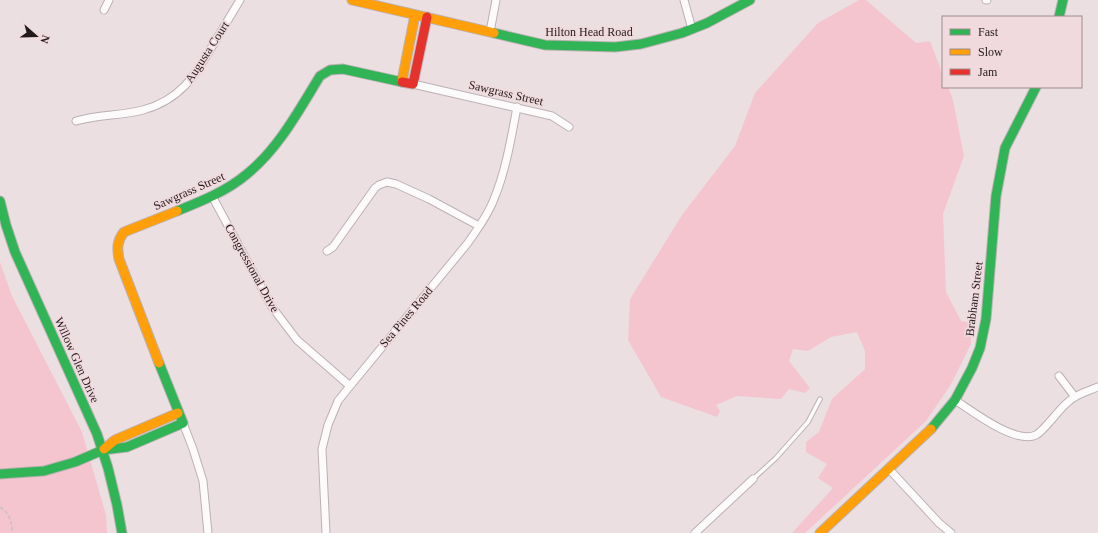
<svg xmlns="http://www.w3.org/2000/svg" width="1098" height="533" font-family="Georgia,serif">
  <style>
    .green { fill: #f4c5cf }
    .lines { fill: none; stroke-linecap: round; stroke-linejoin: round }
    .lane-casing { stroke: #bbb1b3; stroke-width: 5.5 }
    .street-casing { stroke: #bbb1b3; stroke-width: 9 }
    .fast-casing { stroke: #bbb1b3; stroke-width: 11 }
    .slow-casing { stroke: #bbb1b3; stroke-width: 11 }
    .jam-casing { stroke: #bbb1b3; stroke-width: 11 }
    .path { stroke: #c7c2c3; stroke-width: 1.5; stroke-dasharray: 4 2; stroke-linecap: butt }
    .lane { stroke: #fcfafb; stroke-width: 3.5 }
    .street { stroke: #fcfafb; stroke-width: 7 }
    .fast { stroke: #30b455; stroke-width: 9 }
    .slow { stroke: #ff9f0a; stroke-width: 9 }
    .jam { stroke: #e5322d; stroke-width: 9 }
    .labels { text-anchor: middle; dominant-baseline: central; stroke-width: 3.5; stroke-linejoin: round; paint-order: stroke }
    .street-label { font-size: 12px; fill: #21191a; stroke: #f0dade }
  </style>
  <rect width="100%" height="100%" fill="#ebdfe2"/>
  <!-- green -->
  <path class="green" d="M859,0H866L916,43L930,41L943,75V87H948L953,100L964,156L943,214L946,292L961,321L971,323V344L950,386L926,421L805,533H792L833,488L818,478L827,464L806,452V442L819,432L832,399L865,369V351L857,332L831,337L808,351L793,349L789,361L810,388L805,393L789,389L781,399L737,396L716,405L720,411L717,417L661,397L628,340L630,299L682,215L735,146L755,93L818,23Z
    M0,262L12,296L82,432L106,515L107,533H0Z"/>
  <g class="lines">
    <!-- lane casing -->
    <g class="lane-casing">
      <path id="lane" d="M753,479L776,458L808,422L820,399"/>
    </g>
    <!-- street casing -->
    <g class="street-casing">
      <path id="street" d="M684,0L692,29
        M986,0H987
        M104,10L109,0
        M490,32L496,0
        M413,84L552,116L569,127
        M76,121C98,114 121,116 143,110C180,100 195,76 213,45C222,30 231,15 240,0
        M212,196L272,307L297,340L350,386
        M327,251L333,247L375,188L379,185L387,182L396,184L429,199L479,226
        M1059,376L1075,397
        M955,400C972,411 1016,445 1036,435C1045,430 1059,409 1068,402C1076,394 1088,391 1098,387
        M183,423L193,449L203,481L208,533
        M889,469L939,523L951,533
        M326,533L322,449L328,425L338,401L350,386L467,244C477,230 488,215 494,199C506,170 511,139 517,107
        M695,533L753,479"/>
    </g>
    <!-- fast casing -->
    <g class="fast-casing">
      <path id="fast" d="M1059,17L1063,0
        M494,33L545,45L615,47L641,44L682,33L707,23L750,0
        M0,201L6,225L15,252L97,434L108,468L117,505L122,533
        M177,211C202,201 227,191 247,174C279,148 299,110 320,76L330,70L343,69L402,82
        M931,429L955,400L972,368L980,348L986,319L996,196L1005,148L1036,87
        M0,474L44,471L75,462L103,450L127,447L183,423L159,363"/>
    </g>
    <!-- slow casing -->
    <g class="slow-casing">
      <path id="slow" d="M352,0L494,33
        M402,81L415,15
        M159,363L119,259C117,248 117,241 124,232L177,211
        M104,449L115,440L178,413
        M820,533L931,429"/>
    </g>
    <!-- jam casing -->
    <g class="jam-casing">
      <path id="jam" d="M402,82L413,84L427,17"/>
    </g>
    <!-- path -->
    <path class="path" d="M0,507C10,514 12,521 12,533"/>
    <!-- lane -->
    <use href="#lane" class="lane"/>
    <!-- street -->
    <use href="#street" class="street"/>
    <!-- fast -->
    <use href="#fast" class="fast"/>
    <!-- slow -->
    <use href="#slow" class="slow"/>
    <!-- jam -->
    <use href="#jam" class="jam"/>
  </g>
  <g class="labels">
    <!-- street labels -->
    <g class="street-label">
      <text x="589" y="32">Hilton Head Road</text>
      <text transform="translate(207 52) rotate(-57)">Augusta Court</text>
      <text transform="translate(506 93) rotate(13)">Sawgrass Street</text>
      <text transform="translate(189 191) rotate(-24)">Sawgrass Street</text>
      <text transform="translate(252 268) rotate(61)">Congressional Drive</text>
      <text transform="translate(974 299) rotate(-83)">Brabham Street</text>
      <text transform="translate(406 317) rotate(-50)">Sea Pines Road</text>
      <text transform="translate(77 360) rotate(66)">Willow Glen Drive</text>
    </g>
  </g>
  <!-- legend -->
  <rect x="942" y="16" width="140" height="72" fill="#f0dade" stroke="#9d8d90"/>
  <rect x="950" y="29" width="20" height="6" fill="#30b455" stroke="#9d8d90"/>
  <text x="978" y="36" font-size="12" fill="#21191a">Fast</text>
  <rect x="950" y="49" width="20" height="6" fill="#ff9f0a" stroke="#9d8d90"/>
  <text x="978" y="56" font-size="12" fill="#21191a">Slow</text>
  <rect x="950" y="69" width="20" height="6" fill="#e5322d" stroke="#9d8d90"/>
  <text x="978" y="76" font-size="12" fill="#21191a">Jam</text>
  <!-- north arrow -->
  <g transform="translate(36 36) rotate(110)" stroke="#f0dade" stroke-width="3" paint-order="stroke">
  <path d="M0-3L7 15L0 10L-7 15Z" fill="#21191a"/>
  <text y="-6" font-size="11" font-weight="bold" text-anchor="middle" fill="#21191a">N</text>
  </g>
</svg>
